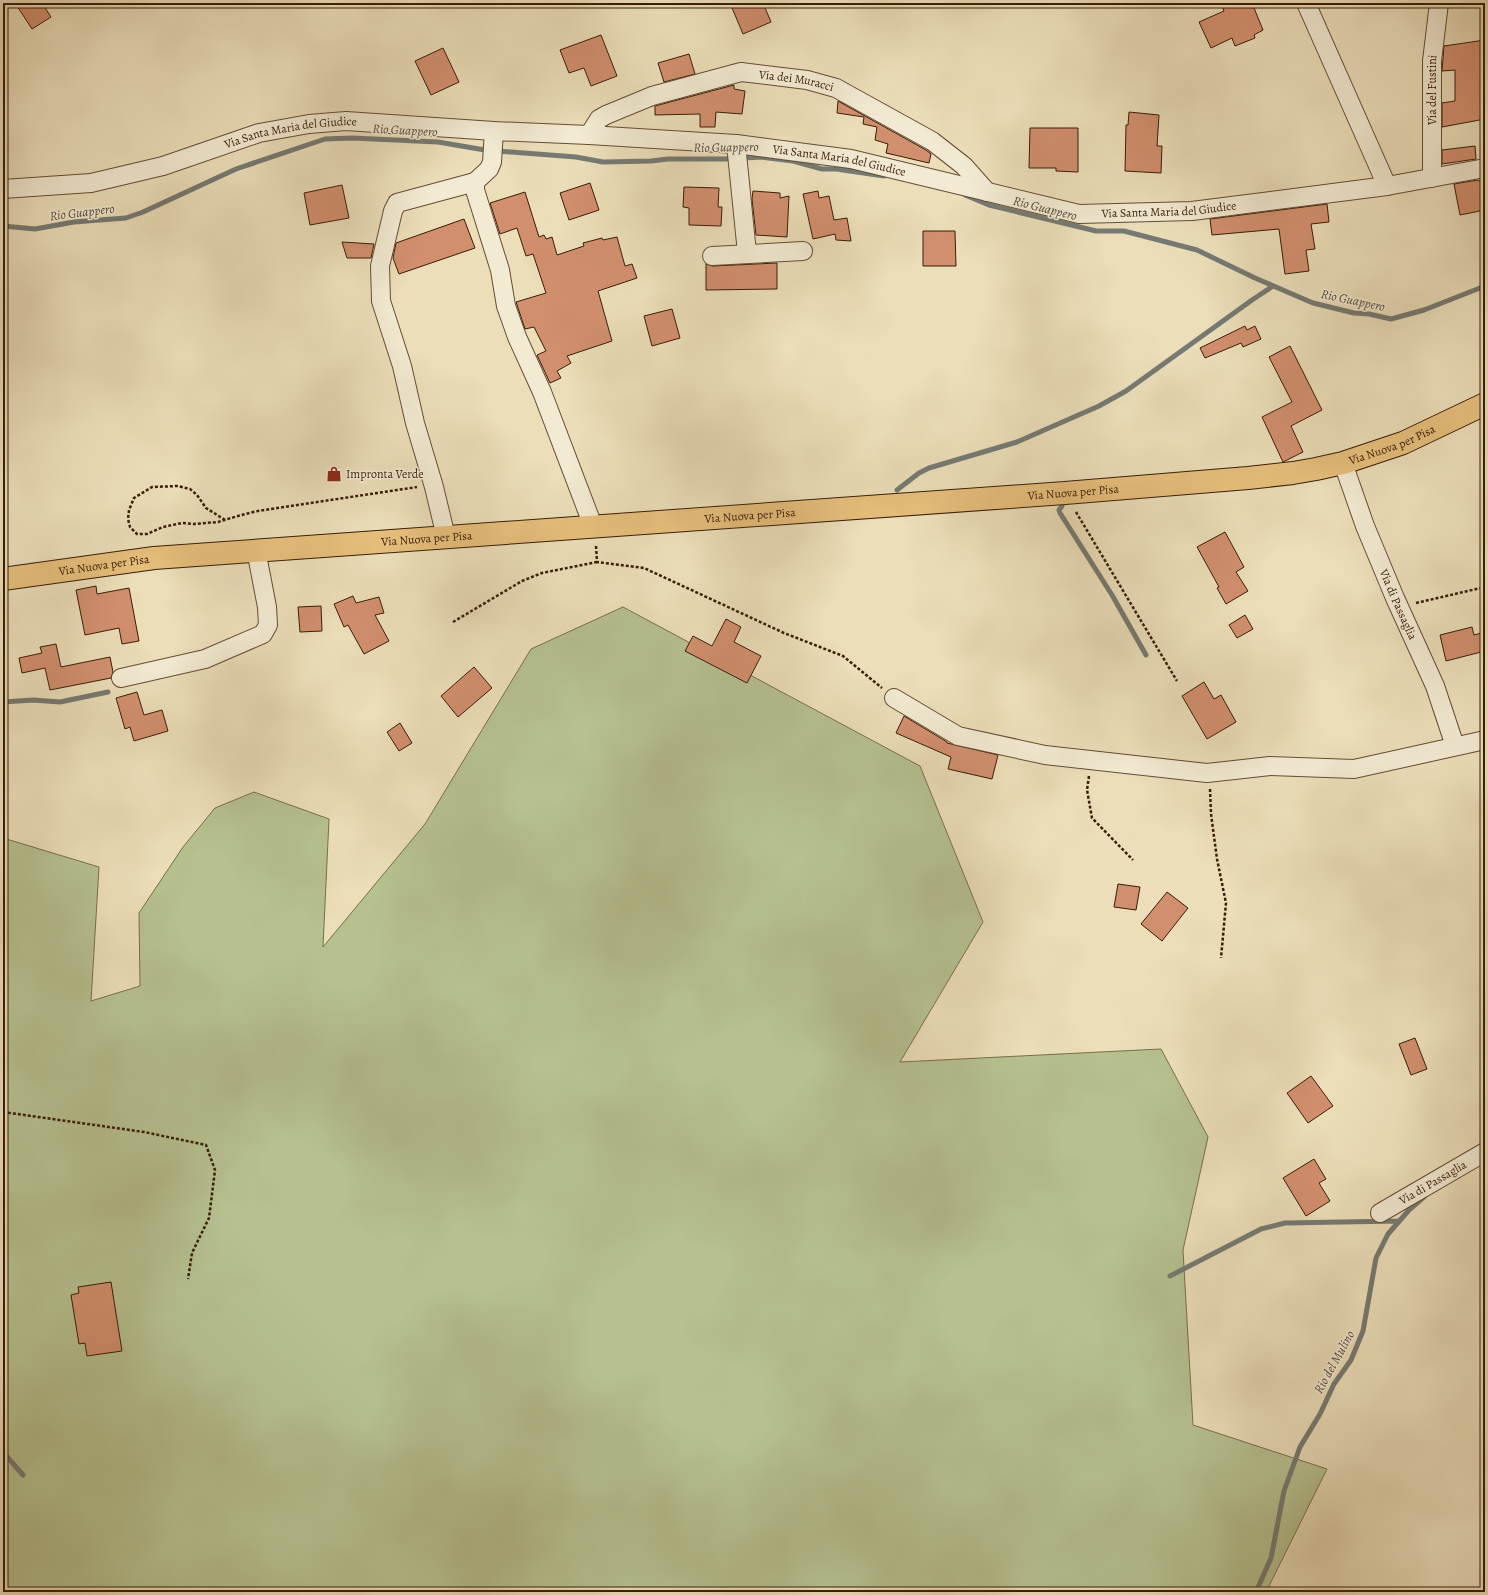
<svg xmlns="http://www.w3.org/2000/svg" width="1488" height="1595" font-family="Alegreya,serif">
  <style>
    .green { fill: #b6c190; stroke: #776e4c }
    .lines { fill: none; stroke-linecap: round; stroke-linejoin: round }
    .stream { stroke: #757a73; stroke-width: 5 }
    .building { fill: #d28f6e; stroke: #381c08 }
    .minor-casing { stroke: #654c34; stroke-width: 20 }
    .major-casing { stroke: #381c08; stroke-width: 24 }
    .path { stroke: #381c08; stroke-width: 2.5; stroke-dasharray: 3 2; stroke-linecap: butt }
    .minor { stroke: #f2ead2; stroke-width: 18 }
    .major { stroke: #e6bf7c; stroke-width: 22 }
    .labels { text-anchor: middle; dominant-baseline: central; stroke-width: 3; stroke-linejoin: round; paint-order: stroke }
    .street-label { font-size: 12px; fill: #381c08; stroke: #f2ead2 }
    .poi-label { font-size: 12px; fill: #381c08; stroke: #f2ead2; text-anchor: start }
    .water-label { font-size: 13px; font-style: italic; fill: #564b3d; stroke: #f2ead2 }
  </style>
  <rect width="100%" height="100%" fill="#ebdeb9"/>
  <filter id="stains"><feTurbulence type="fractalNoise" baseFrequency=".005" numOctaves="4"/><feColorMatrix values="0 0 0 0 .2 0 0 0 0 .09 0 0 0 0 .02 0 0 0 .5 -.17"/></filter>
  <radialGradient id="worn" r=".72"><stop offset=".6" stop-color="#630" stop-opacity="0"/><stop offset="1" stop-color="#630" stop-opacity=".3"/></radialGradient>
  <!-- green -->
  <path class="green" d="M623,607L920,766L983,922L900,1062L1161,1049L1208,1137L1183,1250L1193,1425L1327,1469L1266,1592H3V838L99,867L91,1001L140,986L139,913L183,847L215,808L254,792L329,819L323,947L425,824L531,649Z"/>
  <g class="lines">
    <!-- stream -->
    <path class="stream" d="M965,195L989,205L1096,231H1124L1197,250L1255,278L1313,303L1354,313L1369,314L1391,319L1424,310L1485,286
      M3,226L35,229L74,222L126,218L143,212L236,169L325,139L352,138L438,142L485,150L576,157L603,162L651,161L668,159H726L761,157L793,161L822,169H836L884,176
      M897,490L919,473L929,468L1017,442L1099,406L1126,391L1252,300L1273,286
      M1062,506L1059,510L1060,513L1112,595L1146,655
      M3,702L33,700L60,702L108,692
      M1170,1276L1261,1229L1285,1223L1399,1221
      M3,1452L23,1475
      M1256,1592L1271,1558L1284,1491L1300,1447L1320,1414L1334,1384L1351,1360L1363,1331L1376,1258L1388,1234L1409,1210L1425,1196"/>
  </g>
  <!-- building -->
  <path class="building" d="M15,3H42L51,17L32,29Z
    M730,3H763L771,22L743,34Z
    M1221,3H1252L1263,30L1254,35L1255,38L1235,46L1232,38L1211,48L1199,22L1224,11Z
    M601,35L617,76L591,86L584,68L569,73L560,50Z
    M1485,40V119L1442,127V103L1455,101V70L1442,71L1444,46Z
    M443,48L459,82L431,95L415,61Z
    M689,54L695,74L664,82L658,63Z
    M734,85V89L745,91L742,114L716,112L715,127H700V114L655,115V106Z
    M838,101L926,150L931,154L929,163L886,153L888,144L875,140L877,127L863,124L864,117L837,113Z
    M1129,112L1159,115L1157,146H1162L1161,173L1125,171L1126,125H1128Z
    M1030,128H1078V172L1056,171V168H1029Z
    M1475,146L1476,159L1442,164V150Z
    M1478,180L1479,181L1485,180V210L1460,215L1454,184Z
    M590,183L599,210L569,220L560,193Z
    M342,185L349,218L310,225L304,193Z
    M684,187L719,188L718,207H722L721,226L689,225V208L683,207Z
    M753,191L780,193V198L789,196L787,237L756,235L752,199Z
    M818,191L819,198L829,196L834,220L847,218L851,241L836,240L835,234L813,239L803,194Z
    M525,192L539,237L544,235L546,239L552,237L557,255L584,246L583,243L602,238L603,240L617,237L625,266L632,264L637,278L598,291L612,341L567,356L571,363L557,371L561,378L550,383L537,355L546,351L534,327L525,329L516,302L546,293L533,254L526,256L517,228L500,234L490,203Z
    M1327,204L1329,222L1311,224L1315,249L1306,250L1309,271L1285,274L1279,229L1212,235L1210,219Z
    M464,219L475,248L399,274L393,258L396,243Z
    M923,231H955L956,266H923Z
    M342,242L374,244L371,258H347Z
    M777,263V289L706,290V264L713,266Z
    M672,309L680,338L652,346L644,316Z
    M1245,326L1247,330L1255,326L1261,339L1243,347L1241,343L1205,358L1200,348Z
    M1290,346L1322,410L1291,426L1303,452L1283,462L1262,417L1292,402L1269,357Z
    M1225,532L1244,567L1236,572L1248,591L1226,604L1217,588L1219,587L1197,547Z
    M96,586L97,594L129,588L139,641L122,644L119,628L85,635L76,590Z
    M353,596L356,603L379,597L384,613L375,615L389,641L364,654L348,625L344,627L334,604Z
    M321,606L322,631L300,632L298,607Z
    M1245,615L1253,629L1237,638L1229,625Z
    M726,619L741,627L734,642L761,656L747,683L685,651L693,636L712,646Z
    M1472,627L1474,635L1485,632V651L1446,661L1440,635Z
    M56,644L61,667L110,657L113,672L111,678L50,690L45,668L22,673L19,658L42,653L40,647Z
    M474,667L492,688L458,717L441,696Z
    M1204,682L1214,699L1221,695L1236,722L1207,739L1182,696Z
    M137,692L144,715L162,710L168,731L134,741L130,727L125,729L116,698Z
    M904,716L947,742V743L998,755L992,779L948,769L951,757L896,733Z
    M400,723L412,743L399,751L387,732Z
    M1118,884L1140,887L1136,910L1114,907Z
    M1167,892L1188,908L1162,941L1141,924Z
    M1415,1038L1427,1069L1411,1075L1399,1044Z
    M1311,1076L1333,1106L1308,1123L1287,1093Z
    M1314,1159L1326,1179L1319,1183L1330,1201L1306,1216L1283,1178Z
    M111,1282L122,1351L87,1356L85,1343L79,1344L71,1295L79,1293L78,1287Z"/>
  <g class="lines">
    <!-- minor casing -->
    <g class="minor-casing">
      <g id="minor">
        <path d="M1306,3L1387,186"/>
        <path d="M494,131L492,162L489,169L475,182V190L500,270L506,306L517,337L542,392L593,526"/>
        <path id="s1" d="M589,135L599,119L606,115L652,96L741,72L807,80L836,88L932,141L964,166L987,192"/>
        <path d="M736,144L747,253"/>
        <path id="s2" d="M1432,178V61L1439,3"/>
        <path id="s3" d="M3,189L91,183L163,166L259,133L309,124L346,121L494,131L589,135L736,144L851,159L1079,214L1192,211L1387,186L1485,168"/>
        <path d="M712,256L803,251"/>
        <path id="s4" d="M1343,463L1365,526L1395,598L1435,686L1455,746"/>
        <path d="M446,537L434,487L415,423L402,366L381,301L380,266L393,211L397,203L475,182"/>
        <path d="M121,678L205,659L263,634L268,625L267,607L256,550"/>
        <path d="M894,698L958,736L1045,755L1207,773L1270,766L1354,769L1485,740"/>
        <path id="s5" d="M1380,1213L1485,1152"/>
      </g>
    </g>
    <!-- major casing -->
    <g class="major-casing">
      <g id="major">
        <path id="s6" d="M3,579L154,558L1065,493L1248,478L1293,473L1316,469L1343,463L1403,443L1485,404"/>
      </g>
    </g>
    <!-- path -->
    <path class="path" d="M1076,512L1177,681
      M225,520L206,508L197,495L190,489L178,486L152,487L134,498L129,510L128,519L130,527L137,534H147L163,527L182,523L194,524L218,522C231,518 244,514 258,511L417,487
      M596,546L597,562L644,568L784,633L843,656L882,688
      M1416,603L1485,587
      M453,622L522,581L542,573L597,562
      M1089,776L1087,790L1092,818L1133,860
      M1210,789L1211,814L1217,859L1226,903L1221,958
      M3,1112L144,1132L206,1145L215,1170L209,1218L192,1253L188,1279"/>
    <!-- minor -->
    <use href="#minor" class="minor"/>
    <!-- major -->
    <use href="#major" class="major"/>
  </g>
  <!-- icons -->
  <defs>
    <g id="shop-bare" transform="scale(1.2)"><path d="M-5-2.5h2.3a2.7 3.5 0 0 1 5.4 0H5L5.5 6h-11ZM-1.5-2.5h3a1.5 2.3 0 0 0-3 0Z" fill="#8f2418" stroke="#f2ead2" stroke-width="2.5" paint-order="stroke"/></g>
  </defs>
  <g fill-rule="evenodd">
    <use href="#shop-bare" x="334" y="474"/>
  </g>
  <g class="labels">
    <!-- street labels -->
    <g class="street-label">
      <text stroke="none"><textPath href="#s1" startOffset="225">Via dei Muracci</textPath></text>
      <text stroke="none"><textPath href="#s2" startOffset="88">Via del Fustini</textPath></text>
      <text stroke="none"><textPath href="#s3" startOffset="295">Via Santa Maria del Giudice</textPath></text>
      <text stroke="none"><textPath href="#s3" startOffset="847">Via Santa Maria del Giudice</textPath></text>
      <text stroke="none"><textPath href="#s3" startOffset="1183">Via Santa Maria del Giudice</textPath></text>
      <text stroke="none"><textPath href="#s6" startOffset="1398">Via Nuova per Pisa</textPath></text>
      <text stroke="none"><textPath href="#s6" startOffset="1074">Via Nuova per Pisa</textPath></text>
      <text stroke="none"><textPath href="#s6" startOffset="750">Via Nuova per Pisa</textPath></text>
      <text stroke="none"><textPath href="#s6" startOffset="426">Via Nuova per Pisa</textPath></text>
      <text stroke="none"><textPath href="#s6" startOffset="102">Via Nuova per Pisa</textPath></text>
      <text stroke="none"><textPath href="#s4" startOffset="152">Via di Passaglia</textPath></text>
      <text stroke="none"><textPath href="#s5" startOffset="61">Via di Passaglia</textPath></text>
    </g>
    <!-- poi labels -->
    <g class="poi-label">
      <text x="346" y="474">Impronta Verde</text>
    </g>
    <!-- water labels -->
    <g class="water-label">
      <text transform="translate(405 130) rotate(3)">Rio Guappero</text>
      <text transform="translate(726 147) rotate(-1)">Rio Guappero</text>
      <text transform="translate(1045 208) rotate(14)">Rio Guappero</text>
      <text transform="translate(82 212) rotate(-7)">Rio Guappero</text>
      <text transform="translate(1353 300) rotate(12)">Rio Guappero</text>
      <text transform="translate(1334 1362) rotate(-61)">Rio del Mulino</text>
    </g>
  </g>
  <!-- margin -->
  <rect width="1488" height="1595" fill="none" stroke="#ebdeb9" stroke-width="16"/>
  <rect x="4" y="4" width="1480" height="1587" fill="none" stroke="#381c08" stroke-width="2"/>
  <rect x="8" y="8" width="1472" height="1579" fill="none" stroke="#381c08"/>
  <rect width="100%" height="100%" filter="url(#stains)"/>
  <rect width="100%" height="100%" fill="url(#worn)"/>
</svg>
